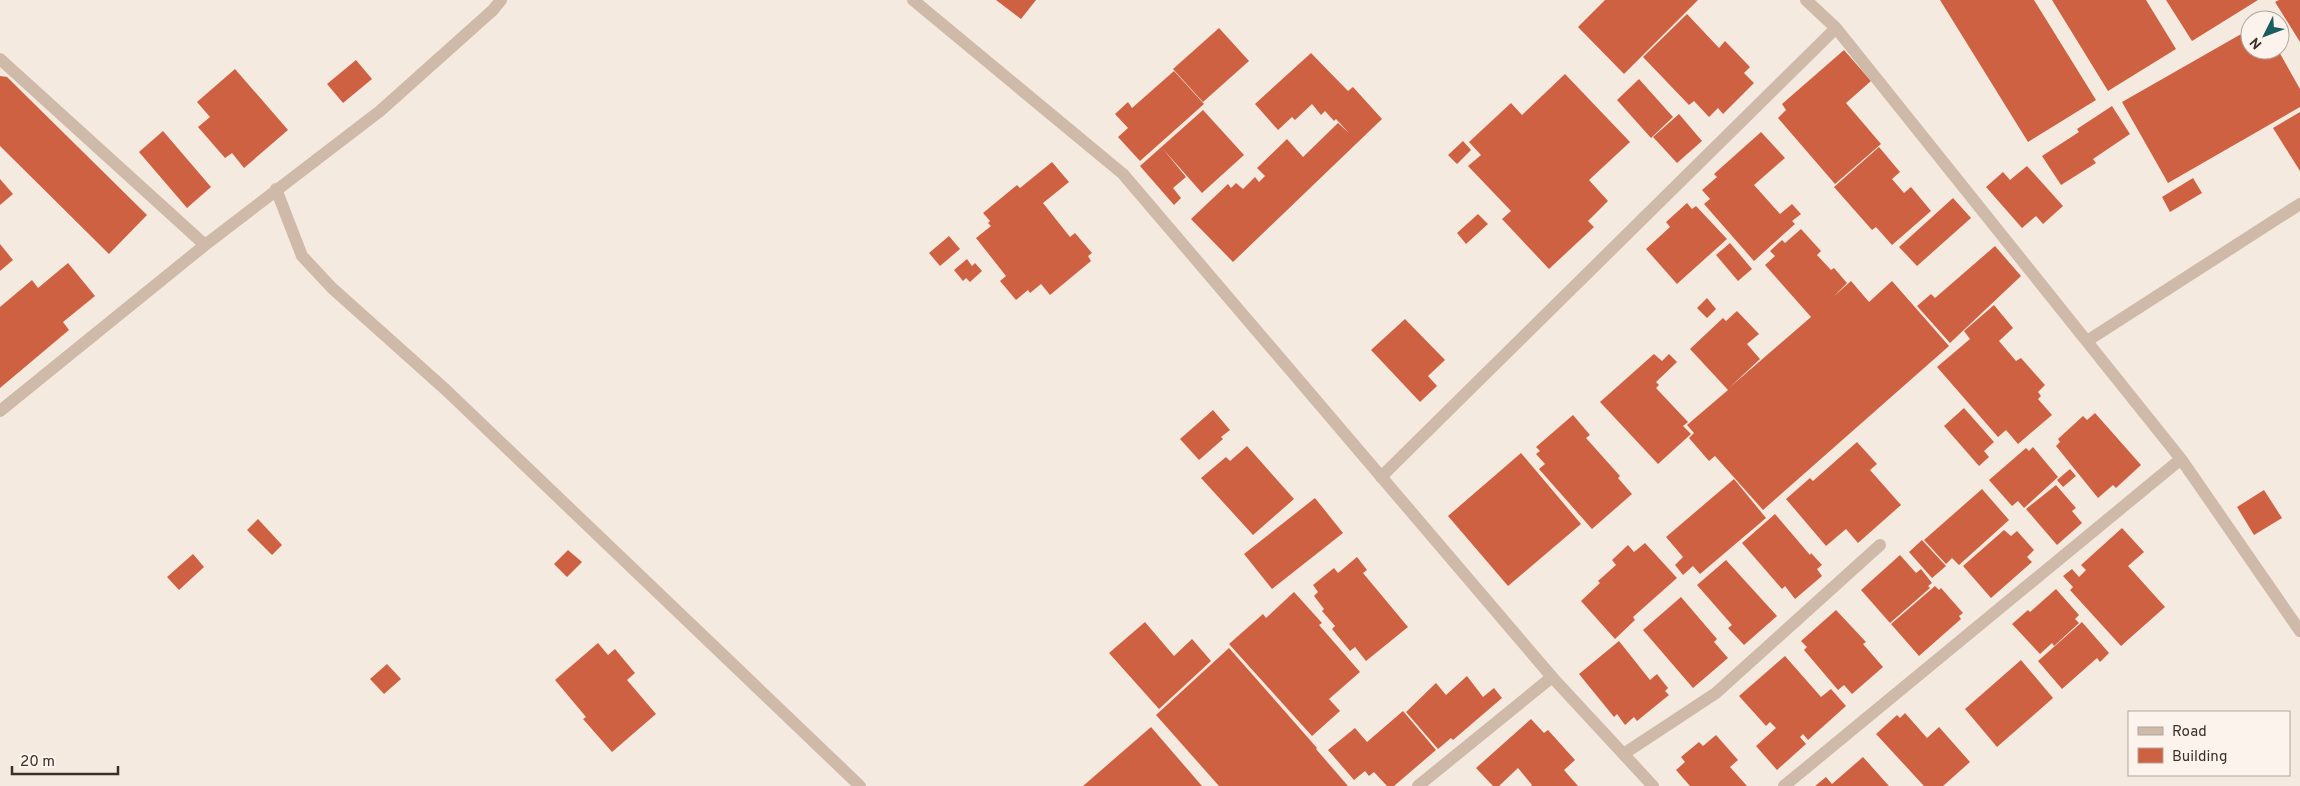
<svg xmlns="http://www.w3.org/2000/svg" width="2300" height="786" font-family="Overpass,sans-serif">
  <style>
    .building { fill: #cf6143 }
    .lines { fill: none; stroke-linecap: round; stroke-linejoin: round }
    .service { stroke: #cfb9a9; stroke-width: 12 }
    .minor { stroke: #cfb9a9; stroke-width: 12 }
    .tertiary { stroke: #cfb9a9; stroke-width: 12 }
  </style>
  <rect width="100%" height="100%" fill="#f5eadf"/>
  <!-- building -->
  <path class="building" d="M996,0H1036L1021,19Z
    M1605,0H1698L1624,74L1578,27Z
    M1940,0H2034L2096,100L2028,142Z
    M2052,0H2146L2176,49L2108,91Z
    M2166,0H2258L2192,41Z
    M2279,0H2300V42L2275,2Z
    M1687,14L1719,48L1725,41L1750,67L1744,73L1754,83L1723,114L1718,108L1709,117L1694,101L1689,105L1643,57Z
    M1219,28L1249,61L1203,102L1173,69Z
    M2250,29V50H2278L2300,89V107L2168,183L2122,102Z
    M1844,50L1871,81L1846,103L1881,144L1835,184L1778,118L1786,110L1782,104Z
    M1311,53L1348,91L1353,87L1382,119L1233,262L1191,219L1228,184L1231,188L1236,183L1243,189L1255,177L1259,182L1265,176L1257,168L1287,139L1303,157L1338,123L1349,133L1336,119L1334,121L1325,111L1321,115L1312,104L1295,120L1292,117L1278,130L1255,104Z
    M356,60L372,79L343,103L327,84Z
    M235,69L288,130L244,168L232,153L225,158L198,127L210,117L197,102Z
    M1174,71L1204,104L1140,161L1118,137L1128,128L1115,114L1128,102L1132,108Z
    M1565,74L1630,142L1589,180L1608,201L1588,221L1594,227L1549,269L1502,219L1511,211L1468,166L1481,155L1469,142L1511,103L1522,115Z
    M0,76L7,77L147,215L109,254L0,146Z
    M1639,79L1673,117L1651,138L1617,100Z
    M2112,106L2130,134L2093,159L2096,163L2061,185L2042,156L2079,132L2077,129Z
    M1203,110L1244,155L1202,193L1163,149L1186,177L1173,188L1181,198L1174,205L1140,166Z
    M2300,112V171L2273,128Z
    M1679,114L1702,141L1677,163L1653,137Z
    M163,131L211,187L187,208L139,152Z
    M1761,132L1785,158L1754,185L1780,214L1792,204L1801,214L1792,221L1795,224L1754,261L1704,204L1710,199L1702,190L1717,177L1714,174Z
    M1463,141L1471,150L1457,164L1448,155Z
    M1879,147L1900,172L1892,179L1904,193L1911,187L1931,211L1892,245L1876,227L1872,230L1834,187Z
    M1052,162L1069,182L1043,203L1070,237L1075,233L1092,253L1088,256L1091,261L1050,295L1041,284L1030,293L1028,290L1016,300L1000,281L1006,276L976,238L991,226L988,223L990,221L983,213L1017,185L1020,188Z
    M2027,166L2063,206L2043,224L2036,216L2022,228L1986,187L2003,172L2010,180Z
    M2193,178L2202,193L2170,212L2162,197Z
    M0,179L13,194L0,205Z
    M1953,198L1971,218L1917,266L1899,247Z
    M1687,203L1692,209L1696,206L1727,239L1677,284L1646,249L1670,227L1666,222Z
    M1478,214L1488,224L1466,244L1457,233Z
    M1801,229L1821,251L1817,255L1831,270L1834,268L1847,283L1833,297L1851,281L1869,302L1892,281L1949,346L1763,510L1715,456L1709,461L1689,438L1694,433L1687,425L1728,390L1690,349L1723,318L1726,321L1737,311L1759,334L1747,344L1760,359L1729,388L1811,317L1765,265L1775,256L1770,251L1782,240L1785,243Z
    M949,236L960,249L940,266L929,253Z
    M1730,243L1752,269L1738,281L1716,255Z
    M0,244L13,260L0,271Z
    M1995,246L2021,276L1950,343L1917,306L1931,294L1935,298Z
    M967,259L972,266L975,263L982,271L970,282L966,278L963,281L954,270Z
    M68,263L95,296L63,322L69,330L0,388V307L32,280L38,288Z
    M1707,298L1716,309L1707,318L1697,308Z
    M1994,305L2013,328L1999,341L2016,361L2021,358L2045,385L2038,392L2041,396L2038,399L2052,415L2018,444L2006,430L1998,437L1937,367L1970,339L1964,331Z
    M1405,319L1445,360L1428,376L1437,386L1420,402L1371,350Z
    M1654,354L1662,361L1669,354L1677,362L1656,382L1659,385L1656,388L1688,422L1683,426L1691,434L1658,464L1600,402Z
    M1964,408L1994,442L1984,451L1989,457L1979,466L1944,426Z
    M1213,410L1230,430L1221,437L1223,439L1199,460L1180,439Z
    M2095,413L2141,465L2116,488L2113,485L2098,498L2056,446L2060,442L2058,439L2083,416L2087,420Z
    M1573,415L1590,435L1586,438L1620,476L1618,478L1632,494L1592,529L1539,469L1545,464L1536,454L1540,451L1536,447Z
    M1857,442L1877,464L1870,470L1901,505L1858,543L1846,529L1826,546L1786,499L1810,478L1813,481Z
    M1247,446L1294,499L1253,535L1201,478L1226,457L1230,461Z
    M2033,447L2058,477L2024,508L2018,501L2012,506L1989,480L2026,448L2029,451Z
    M1521,453L1581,524L1508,586L1448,516Z
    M2070,469L2076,476L2063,487L2057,480Z
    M1734,479L1766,518L1700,574L1693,566L1683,575L1675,565L1683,557L1666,537Z
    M2056,485L2076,508L2072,511L2082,523L2057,545L2026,509Z
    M1982,489L2009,520L1959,565L1952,558L1946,564L1924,540Z
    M2264,490L2282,518L2254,535L2237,507Z
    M1315,498L1343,533L1272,589L1244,554Z
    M1775,514L1810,555L1811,553L1822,565L1817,569L1822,576L1795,599L1785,586L1782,589L1742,543Z
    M258,519L282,545L272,555L247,530Z
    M2122,528L2144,552L2128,566L2165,607L2121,646L2070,590L2073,587L2063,576L2072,569L2079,577L2086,570L2081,565Z
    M2004,530L2011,536L2017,531L2034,550L2027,557L2032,562L1991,598L1963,566Z
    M1922,540L1946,566L1932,578L1909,552Z
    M1645,543L1677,578L1633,617L1635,620L1615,639L1581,601L1600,583L1598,581L1616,565L1612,560L1628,545L1634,552Z
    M568,550L582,562L567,577L554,564Z
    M193,554L204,567L179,590L167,577Z
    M1900,555L1916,573L1921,569L1932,583L1928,586L1930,588L1890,623L1861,590Z
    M1357,557L1367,570L1363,573L1408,627L1366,661L1355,647L1350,651L1332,629L1335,626L1322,611L1324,609L1314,596L1318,592L1313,585L1334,568L1338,573Z
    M1726,560L1777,616L1744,645L1728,628L1732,625L1697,585Z
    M1935,586L1939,590L1941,588L1963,613L1959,616L1961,619L1919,656L1891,624Z
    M2056,589L2079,615L2075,619L2079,623L2054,646L2052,643L2040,654L2012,624L2028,610L2030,612Z
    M1294,592L1322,623L1319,625L1360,672L1329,699L1340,711L1312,736L1229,644L1263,614L1266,618Z
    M1681,597L1717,639L1714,642L1728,658L1693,688L1643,630Z
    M1836,610L1866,642L1863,644L1883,667L1852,694L1844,685L1838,690L1804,650L1807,647L1801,641Z
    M1145,622L1174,656L1192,639L1211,661L1159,709L1109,653Z
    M2082,622L2109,653L2100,662L2097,658L2062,689L2038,661Z
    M1619,641L1650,680L1657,674L1668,688L1665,691L1669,695L1637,721L1634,717L1625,725L1617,714L1614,717L1579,674Z
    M598,643L608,655L615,649L635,673L627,680L656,714L612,752L583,719L586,717L555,680Z
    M1229,648L1317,748L1316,749L1348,786H1219L1156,715Z
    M1785,656L1821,697L1831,689L1846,706L1808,740L1803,734L1800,737L1806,744L1777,770L1756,746L1776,728L1770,722L1766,726L1739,696Z
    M2021,660L2053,698L1997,747L1965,709Z
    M387,664L401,679L384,694L370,679Z
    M1467,676L1483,697L1494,688L1502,698L1453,740L1451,738L1438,749L1406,712L1436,683L1446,695Z
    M1403,711L1436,750L1394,786H1387L1374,772L1369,776L1365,771L1354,780L1328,750L1355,728L1367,742Z
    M1905,713L1927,738L1939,727L1970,762L1943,786H1924L1876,734L1897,715L1900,718Z
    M1531,719L1544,733L1548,730L1575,760L1564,770L1578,786H1531L1532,785L1518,768L1499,786H1493L1476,768Z
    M1151,727L1202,786H1083Z
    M1716,735L1738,760L1730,767L1747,786H1690L1676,770L1685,762L1681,757L1699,742L1703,746Z
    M1863,757L1889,786H1815L1826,777L1832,784Z"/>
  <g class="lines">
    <!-- service -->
    <path class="service" d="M1625,753L1716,693L1880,545"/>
    <!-- minor -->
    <path class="minor" d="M0,59L205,245
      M276,189L302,256L332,288L446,390L860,786
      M2087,341L2300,204
      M0,411L205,245L380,111L493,10L501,0
      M2181,459L2300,631
      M1381,477L1836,28
      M1418,786L1552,677
      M1784,786L2181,459L1836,28L1806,0"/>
    <!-- tertiary -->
    <path class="tertiary" d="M913,0L1123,174L1552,677L1653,786"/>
  </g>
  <!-- legend -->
  <rect x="2128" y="711" width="162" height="65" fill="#fcf4ec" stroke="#afa59e"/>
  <rect x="2138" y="727" width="25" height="8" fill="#cfb9a9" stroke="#afa59e"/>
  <text x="2172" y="736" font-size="15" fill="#3b2f2a">Road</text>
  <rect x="2138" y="748" width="25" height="15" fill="#cf6143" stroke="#afa59e"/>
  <text x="2172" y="761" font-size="15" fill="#3b2f2a">Building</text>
  <!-- north arrow -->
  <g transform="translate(2265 35) rotate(228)"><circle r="24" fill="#fcf4ec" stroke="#afa59e"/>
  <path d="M0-4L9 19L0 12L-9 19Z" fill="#1b5e61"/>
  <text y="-8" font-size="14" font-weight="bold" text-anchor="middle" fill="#3b2f2a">N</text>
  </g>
  <!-- scale -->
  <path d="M12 766v8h106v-8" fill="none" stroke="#3b2f2a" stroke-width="2.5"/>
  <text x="20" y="766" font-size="15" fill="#3b2f2a" stroke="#fcf4ec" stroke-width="4" paint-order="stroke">20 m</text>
</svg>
